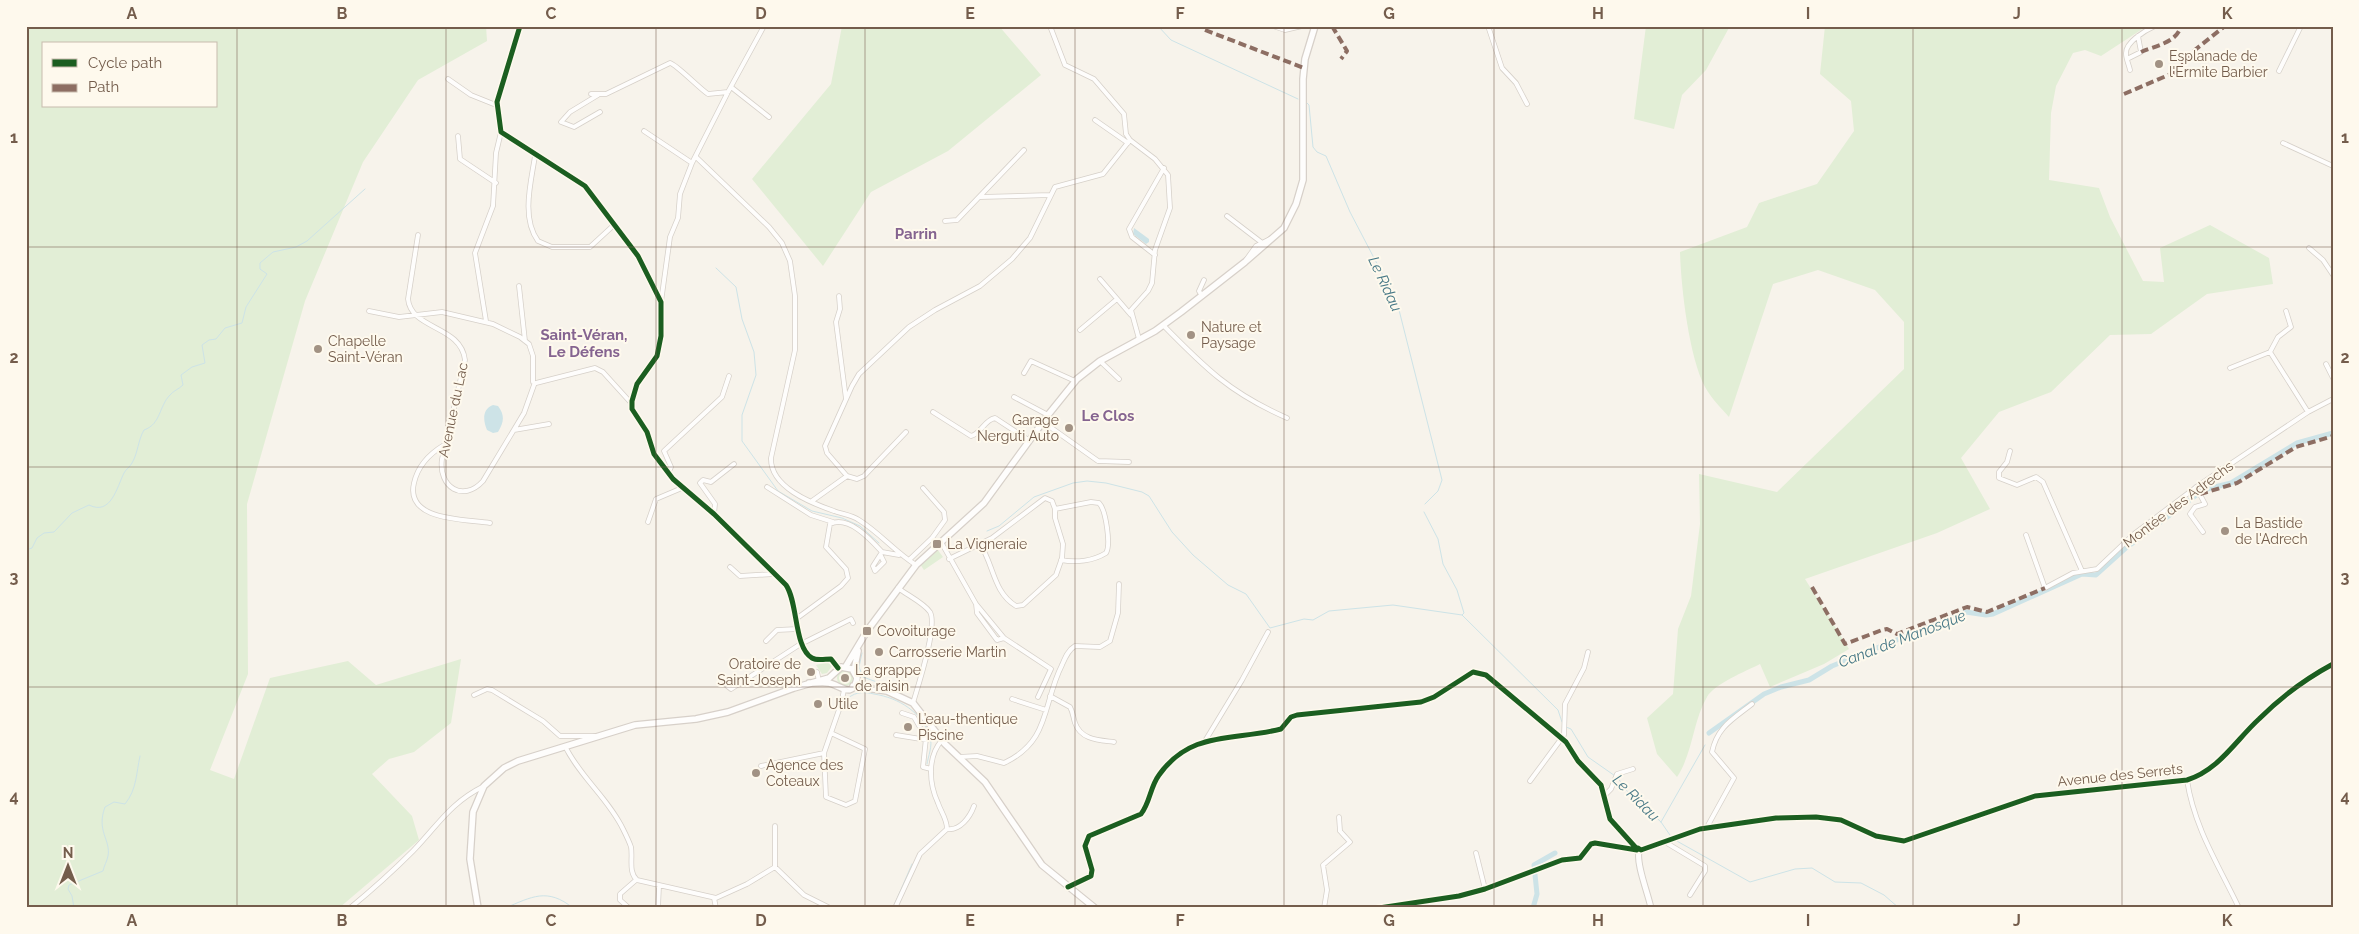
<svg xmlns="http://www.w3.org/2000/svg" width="2359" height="934" font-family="Raleway,sans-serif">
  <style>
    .green { fill: #e2eed6; fill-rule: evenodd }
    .water { fill: #cde3e7 }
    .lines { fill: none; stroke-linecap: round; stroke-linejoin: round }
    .stream { stroke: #cde3e7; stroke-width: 1 }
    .canal { stroke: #cde3e7; stroke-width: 5 }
    .minor-casing { stroke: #d6d0c9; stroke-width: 5.5 }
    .tertiary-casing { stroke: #d6d0c9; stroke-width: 7 }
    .secondary-casing { stroke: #d7d0c9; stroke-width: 8 }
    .minor { stroke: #fefdfc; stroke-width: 4 }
    .tertiary { stroke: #fefdfc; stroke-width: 5 }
    .secondary { stroke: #fefdfc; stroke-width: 5.5 }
    .quiet { stroke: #8d6e63; stroke-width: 4; stroke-dasharray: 8 4; stroke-linecap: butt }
    .cycleway-casing { stroke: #fef9ed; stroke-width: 8 }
    .cycleway { stroke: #1b5e20; stroke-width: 5 }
    .grid { fill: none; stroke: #745d4c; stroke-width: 1; stroke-opacity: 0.55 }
    .poi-dot { fill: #a29284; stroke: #fef9ed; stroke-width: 2 }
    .labels { text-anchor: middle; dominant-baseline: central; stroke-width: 4; stroke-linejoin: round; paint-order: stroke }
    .poi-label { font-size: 14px; fill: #745d4c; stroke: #fef9ed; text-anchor: start }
    .street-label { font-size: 14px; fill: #745d4c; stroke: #fef9ed }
    .neighbourhood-label { font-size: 15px; font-weight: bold; fill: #856490; stroke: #fef9ed }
    .water-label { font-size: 15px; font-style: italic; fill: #477886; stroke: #fef9ed }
    .neatline { fill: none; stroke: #745d4c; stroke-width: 2 }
    .grid-label { font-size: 16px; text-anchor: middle; font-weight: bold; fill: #745d4c }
  </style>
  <rect width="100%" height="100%" fill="#f7f3eb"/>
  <!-- green -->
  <path class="green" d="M26,26H486L487,41L418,80L363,162L305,301L247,504L248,674L210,770L234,779L270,678L348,661L376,685L461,659L451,723L414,752L389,759L372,774L412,816L419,840L339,908H26ZM44,44H216V106H44Z
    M842,26H999L1041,75L948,151L871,192L823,266L752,179L831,84Z
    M1646,26H1730L1706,70L1682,95L1674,129L1634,119Z
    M1825,26H2147L2101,56L2085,50L2073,53L2056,86L2051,113L2049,180L2099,188L2110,217L2143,281L2164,282L2160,248L2210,225L2269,258L2273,284L2207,294L2151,334L2110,335L2051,392L1999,412L1961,458L1990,509L1937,533L1805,579L1849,649L1824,664L1770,687L1760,664C1746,671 1714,684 1707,697C1693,720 1693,753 1677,777L1657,754L1647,718L1673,694L1678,629L1691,596L1700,524L1699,474L1777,492L1904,369V322L1875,290L1818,270L1773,284L1729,417C1721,408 1711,398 1705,387C1689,357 1681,287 1680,252L1747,227L1759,203L1817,184L1854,131L1851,101L1820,74Z
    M937,549L943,557L924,570L920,564Z
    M827,662L832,666L827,673L822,674L816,665Z
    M837 678a8 8 0 1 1 16 0a8 8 0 1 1-16 0Z"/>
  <!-- water -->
  <path class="water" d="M1134,228L1149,239V242L1146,244L1133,234Z
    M493,405L498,406C505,415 504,422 498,432L493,433L487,430C483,421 482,409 493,405Z"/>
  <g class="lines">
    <!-- stream -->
    <path class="stream" d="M1158,26L1171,40L1298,99
      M1306,102L1309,105L1313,147L1317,152L1326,156L1350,212L1397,302L1442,480L1438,491L1425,504
      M716,268L736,287L742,319L754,352L756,375L742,415V441L778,491L812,511L842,518L860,526L879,543
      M1424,512L1438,539L1443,564L1457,590L1464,613L1462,615L1558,710L1562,722
      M987,531L999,526L1034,497L1073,483L1087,481L1106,483L1142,492L1149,496L1172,532L1193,555L1228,585L1246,594L1270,628L1304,619L1313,620L1329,611L1393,605L1462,615
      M26,550L32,548L37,538L44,533L54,532L72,513L89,505C111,516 117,487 124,473C126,469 130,467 132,463C138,453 138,440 144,430C161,424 159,406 170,395C173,391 179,389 183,385L181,375L192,367L205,363L202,345L209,340L216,339L225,328L242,323L246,307L267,274L260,269V263L273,252L296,247L307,241L365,189
      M862,653L859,667L863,677L888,686
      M848,698C857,691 865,692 874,694C899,698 922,712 930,737C933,745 928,757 927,764
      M1566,727L1571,729L1588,757L1618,778L1626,790L1661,822L1672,838
      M1661,822L1705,745
      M1675,840L1750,882L1795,869L1812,868L1835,882L1861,883L1884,895L1899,908
      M74,908L72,896L68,889L69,885L103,871C104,866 107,861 108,856C111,840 96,831 105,807L114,802L125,804C137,789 136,774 140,756
      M505,908C532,897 547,887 573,908
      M893,908L912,864"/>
    <!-- canal -->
    <path class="canal" d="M1709,733L1764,694L1781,687L1809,680L1832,666L1966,612L1986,615L1993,614L2082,574L2096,575L2126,548L2203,490L2231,483L2297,443L2333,433
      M1533,908L1537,894L1534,865L1555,853"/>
    <!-- minor casing -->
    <g class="minor-casing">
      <path id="minor" d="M520,26L497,102L501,132L585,186L638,256L661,302V336L657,356L637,384L632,401V409L647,432L654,454L673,479L714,514L786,585C798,602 794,648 812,658C817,661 825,659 831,659L838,668
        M1050,26L1065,65L1094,79L1124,114L1126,134L1130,140L1155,159L1168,175L1170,208L1155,250L1152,283L1148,291L1131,310L1139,339
        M1273,26L1285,30L1302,26
        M1488,26L1502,68L1516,83L1527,104
        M2127,59L2141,52L2138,36
        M2130,70C2129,65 2126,59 2126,54C2125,42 2146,30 2155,26
        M2279,71L2301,26
        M448,79L471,95L496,105
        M731,87L769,117
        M591,94H606L670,63C676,64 700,89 708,94L728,92
        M598,95L570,112L561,122L574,127L600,112
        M1095,120L1128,143
        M644,131L692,163
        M458,136L460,159L496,183
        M2283,143L2333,166
        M535,156C531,182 521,218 538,241L552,247H590L615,224
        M696,157L769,227L782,243L790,261L795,296V350L771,458C770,487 811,503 834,511C842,514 852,515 859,520C880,533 895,552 916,565
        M980,197L1050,195
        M1227,216L1261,242
        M945,221L957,220L1024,150
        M418,235L408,299C411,330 461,325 465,360L442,459C438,487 463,503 483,481L524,413L534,385
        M2309,248L2323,260L2333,275
        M1155,255L1132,237L1129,229L1164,168
        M1246,260L1256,246L1270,239
        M1100,279L1131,315
        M519,286L525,341
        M839,296L840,309L836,322L846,399
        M1202,296L1199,291L1204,280
        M661,302L670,237L678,218L680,194L692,163L728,92L764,26
        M369,311L399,317L442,312L493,324L520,337L529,344L533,356V382
        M486,321L475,253L493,206L496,153L501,132
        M1163,325C1205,368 1230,393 1287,418
        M1080,330L1117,299
        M2270,352L2278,337L2291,327L2286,311
        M1100,361L1119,379
        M2326,364L2333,378
        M2230,368L2270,352L2308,412
        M1024,373L1031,361L1075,381
        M536,383L595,368L603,372L632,404
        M1014,397L1048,415
        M933,412L971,436C981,434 984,420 995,418L1030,441
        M1043,422L1098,461L1129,462
        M514,430L549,424
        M444,445C429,454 418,465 414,483C405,521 464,519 490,523
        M2010,451L2007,462L1999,472V478L2017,485L2036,477L2043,482L2082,571
        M668,473L671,467L664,451L722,397L729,376
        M847,476L857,479L864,476L906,432
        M767,487L811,515L833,522
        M2196,487L2205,504L2195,507L2190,514L2203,532
        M812,501L847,476L827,453L825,446L852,386L859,374L909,327L935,310L980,286L1012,259L1030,238L1055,187L1103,174L1130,140
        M1055,509L1091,502L1099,503C1106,510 1111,545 1106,553C1093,561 1076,563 1061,560
        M714,514L715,504L700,483L703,480L711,482L734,464
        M648,522L656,499L682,488
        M2026,535L2045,588L2073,573L2097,569L2134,534L2199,485L2308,412L2333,399
        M941,542L976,604L1004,638L1051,669L1038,697
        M882,552L899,555
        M949,559L992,538L1045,498L1052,501L1055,509V518L1063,544L1062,558L1056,575L1023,605L1016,606C993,592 994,565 980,544
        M909,560L932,538L945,520L944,512L923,488
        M730,567L740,576L774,574
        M898,588C907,595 924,603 930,612C938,626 918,686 913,703
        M976,604L977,613L997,640L1004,638
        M796,619L841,586L848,578L846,569L826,547L830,524C849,515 871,540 882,552L873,566L875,571L884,562L881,556
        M766,641L777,630L798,629
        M817,672L819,681
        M726,685L731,689L799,645L851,619L853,623
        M474,695L487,689L492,690L543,721L560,736H595
        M1050,696L1070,707C1073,712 1073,717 1075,723C1081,740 1099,740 1114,742
        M1012,699L1046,710
        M902,713L914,717L926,738L923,767L931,769
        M896,735L927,740
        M1205,741L1242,680L1268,632
        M565,746C580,777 608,798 623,829C626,835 629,841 631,847C633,858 628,872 637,880L716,898L747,884L775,867L804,895L830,908
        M824,753L826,797L846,805L855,801L865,749L831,733
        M959,757L977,756L1004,763C1051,741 1042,704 1062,665C1065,658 1068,650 1075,646L1100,647L1110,641L1118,613L1119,584
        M761,766L824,753L841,704L844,690
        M2187,780C2194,827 2219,866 2239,908
        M1530,781L1564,735L1565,704L1584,668L1588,652
        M1604,796L1611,789L1617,774L1633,769
        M775,826V867
        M1707,827L1734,778L1712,752C1717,727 1733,719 1752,704
        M947,829C960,831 970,817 974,806
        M1665,842L1705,866V871L1690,895
        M1476,853L1485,889
        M1068,887L1091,876L1092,870L1085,846L1089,836L1141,814C1150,803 1150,787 1159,775C1191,730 1234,741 1281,729L1291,717L1297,715L1421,702L1434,697L1473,672L1486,675L1566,742L1578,761L1601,785L1610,819L1637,849
        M714,898L716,908
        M350,908C372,890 393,871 413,851C438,825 450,803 484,786
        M629,908L620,900V894L636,880
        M658,908L659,886
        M895,908L920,854L947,829C947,819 941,812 938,803C929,784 927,757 942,740
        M1324,908L1327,890L1323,865L1350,842L1340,831L1339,817
        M1379,908L1459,896L1485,889L1562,860L1580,858L1591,844L1595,843L1637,850"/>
    </g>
    <!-- tertiary casing -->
    <g class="tertiary-casing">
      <path id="tertiary" d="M1637,850L1638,848L1641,850L1700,829L1776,818L1816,817L1841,820L1876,836L1904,841L2035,796L2187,780C2219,770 2236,740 2259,719C2280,698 2307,678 2333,664
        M1639,852C1636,864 1648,893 1651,908"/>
    </g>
    <!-- secondary casing -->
    <g class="secondary-casing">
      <path id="secondary" d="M846,666L867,631L916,565L984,503L1048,415L1077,379L1100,361L1155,331L1181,312L1245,262L1284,228L1296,204L1303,180V79L1305,59L1315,26
        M854,671L858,651
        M853,686L887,691L913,703L945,744L985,782L1042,865L1095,908
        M478,908L470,859L473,812L484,786L504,768L518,761L635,725L696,719L728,712L794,688L829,678L841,667L852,669L857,678C853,700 840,685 829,683C823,682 816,683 809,683"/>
    </g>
    <!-- minor -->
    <use href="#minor" class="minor"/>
    <!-- tertiary -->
    <use href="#tertiary" class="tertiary"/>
    <!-- secondary -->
    <use href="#secondary" class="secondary"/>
    <!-- quiet -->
    <path class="quiet" d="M1332,26L1347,51L1341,59
      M1205,30L1304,68
      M2141,52C2154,46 2177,43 2181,26
      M2124,94L2178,71L2191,53L2225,26
      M2200,494L2237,483L2296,447L2333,436
      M1812,587L1845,644L1882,630L1887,629L1897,634L1967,607L1987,612L2045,588"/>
    <!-- cycleway casing -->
    <g class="cycleway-casing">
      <path id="cycleway" d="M520,26L497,102L501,132L585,186L638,256L661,302V336L657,356L637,384L632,401V409L647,432L654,454L673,479L714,514L786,585C798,602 794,648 812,658C817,661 825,659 831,659L838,668
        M1068,887L1091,876L1092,870L1085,846L1089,836L1141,814C1150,803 1150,787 1159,775C1191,730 1234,741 1281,729L1291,717L1297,715L1421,702L1434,697L1473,672L1486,675L1566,742L1578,761L1601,785L1610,819L1637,849
        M1379,908L1459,896L1485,889L1562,860L1580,858L1591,844L1595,843L1637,850L1638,848L1641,850L1700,829L1776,818L1816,817L1841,820L1876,836L1904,841L2035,796L2187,780C2219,770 2236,740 2259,719C2280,698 2307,678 2333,664"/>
    </g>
    <!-- cycleway -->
    <use href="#cycleway" class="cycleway"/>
  </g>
  <!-- grid -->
  <path class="grid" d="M237,26V908M446,26V908M656,26V908M865,26V908M1075,26V908M1284,26V908M1494,26V908M1703,26V908M1913,26V908M2122,26V908M26,247H2333M26,467H2333M26,687H2333"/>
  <!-- markers -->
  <g class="poi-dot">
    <circle cx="2159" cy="64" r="5"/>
    <circle cx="1191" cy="335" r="5"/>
    <circle cx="318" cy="349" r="5"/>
    <circle cx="1069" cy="428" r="5"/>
    <circle cx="2225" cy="531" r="5"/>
    <rect x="932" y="539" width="10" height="10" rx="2.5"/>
    <rect x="862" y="626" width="10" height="10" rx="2.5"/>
    <circle cx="879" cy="652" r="5"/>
    <circle cx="811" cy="672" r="5"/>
    <circle cx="845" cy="678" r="5"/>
    <circle cx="818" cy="704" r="5"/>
    <circle cx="908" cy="727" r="5"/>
    <circle cx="756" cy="773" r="5"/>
  </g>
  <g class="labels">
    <!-- poi labels -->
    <g class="poi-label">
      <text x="2169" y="56">Esplanade de<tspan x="2169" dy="16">l'Ermite Barbier</tspan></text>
      <text x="1201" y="327">Nature et<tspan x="1201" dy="16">Paysage</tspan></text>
      <text x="328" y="341">Chapelle<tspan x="328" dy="16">Saint-Véran</tspan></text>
      <text x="1059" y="420" text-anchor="end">Garage<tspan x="1059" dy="16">Nerguti Auto</tspan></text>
      <text x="2235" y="523">La Bastide<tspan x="2235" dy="16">de l'Adrech</tspan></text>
      <text x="947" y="544">La Vigneraie</text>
      <text x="877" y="631">Covoiturage</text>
      <text x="889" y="652">Carrosserie Martin</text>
      <text x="801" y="664" text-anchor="end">Oratoire de<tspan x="801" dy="16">Saint-Joseph</tspan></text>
      <text x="855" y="670">La grappe<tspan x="855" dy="16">de raisin</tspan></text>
      <text x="828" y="704">Utile</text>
      <text x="918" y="719">L’eau-thentique<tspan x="918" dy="16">Piscine</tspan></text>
      <text x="766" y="765">Agence des<tspan x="766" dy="16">Coteaux</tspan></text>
    </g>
    <!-- street labels -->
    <g class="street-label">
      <text transform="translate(453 410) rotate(-78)">Avenue du Lac</text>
      <text transform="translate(2178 504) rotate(-37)">Montée des Adrechs</text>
      <text transform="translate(2120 775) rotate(-6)">Avenue des Serrets</text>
    </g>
    <!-- neighbourhood labels -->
    <g class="neighbourhood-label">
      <text x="916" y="234">Parrin</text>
      <text x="584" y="335">Saint-Véran,<tspan x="584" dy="17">Le Défens</tspan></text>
      <text x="1108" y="416">Le Clos</text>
    </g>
    <!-- water labels -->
    <g class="water-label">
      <text transform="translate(1385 284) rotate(65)">Le Ridau</text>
      <text transform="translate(1902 639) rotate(-21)">Canal de Manosque</text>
      <text transform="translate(1636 798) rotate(45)">Le Ridau</text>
    </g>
  </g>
  <!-- border -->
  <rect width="2359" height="934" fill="none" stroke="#fef9ed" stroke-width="55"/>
  <!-- legend -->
  <rect x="42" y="42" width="175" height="65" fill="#fef9ed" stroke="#c7bbad"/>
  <rect x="52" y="59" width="25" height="8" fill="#1b5e20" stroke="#c7bbad"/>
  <text x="88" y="68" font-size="15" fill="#745d4c">Cycle path</text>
  <rect x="52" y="84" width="25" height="8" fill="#8d6e63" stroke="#c7bbad"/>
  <text x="88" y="92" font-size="15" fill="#745d4c">Path</text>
  <!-- north arrow -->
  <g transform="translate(68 866)" stroke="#fef9ed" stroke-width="4" paint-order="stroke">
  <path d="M0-4L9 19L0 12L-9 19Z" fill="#745d4c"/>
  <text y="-8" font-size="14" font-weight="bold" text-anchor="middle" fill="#745d4c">N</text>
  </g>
  <rect x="28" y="28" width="2304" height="878" class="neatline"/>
  <g class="grid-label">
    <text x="132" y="19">A</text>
    <text x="342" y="19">B</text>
    <text x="551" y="19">C</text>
    <text x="761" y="19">D</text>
    <text x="970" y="19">E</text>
    <text x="1180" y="19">F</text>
    <text x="1389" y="19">G</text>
    <text x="1598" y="19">H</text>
    <text x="1808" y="19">I</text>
    <text x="2017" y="19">J</text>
    <text x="2227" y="19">K</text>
    <text x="14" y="143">1</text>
    <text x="2345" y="143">1</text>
    <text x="14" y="363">2</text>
    <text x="2345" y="363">2</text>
    <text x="14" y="583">3</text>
    <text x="2345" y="583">3</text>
    <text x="14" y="802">4</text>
    <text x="2345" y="802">4</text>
    <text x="132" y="926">A</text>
    <text x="342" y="926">B</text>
    <text x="551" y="926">C</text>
    <text x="761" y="926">D</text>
    <text x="970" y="926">E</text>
    <text x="1180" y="926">F</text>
    <text x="1389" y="926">G</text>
    <text x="1598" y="926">H</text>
    <text x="1808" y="926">I</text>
    <text x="2017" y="926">J</text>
    <text x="2227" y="926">K</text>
  </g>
</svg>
